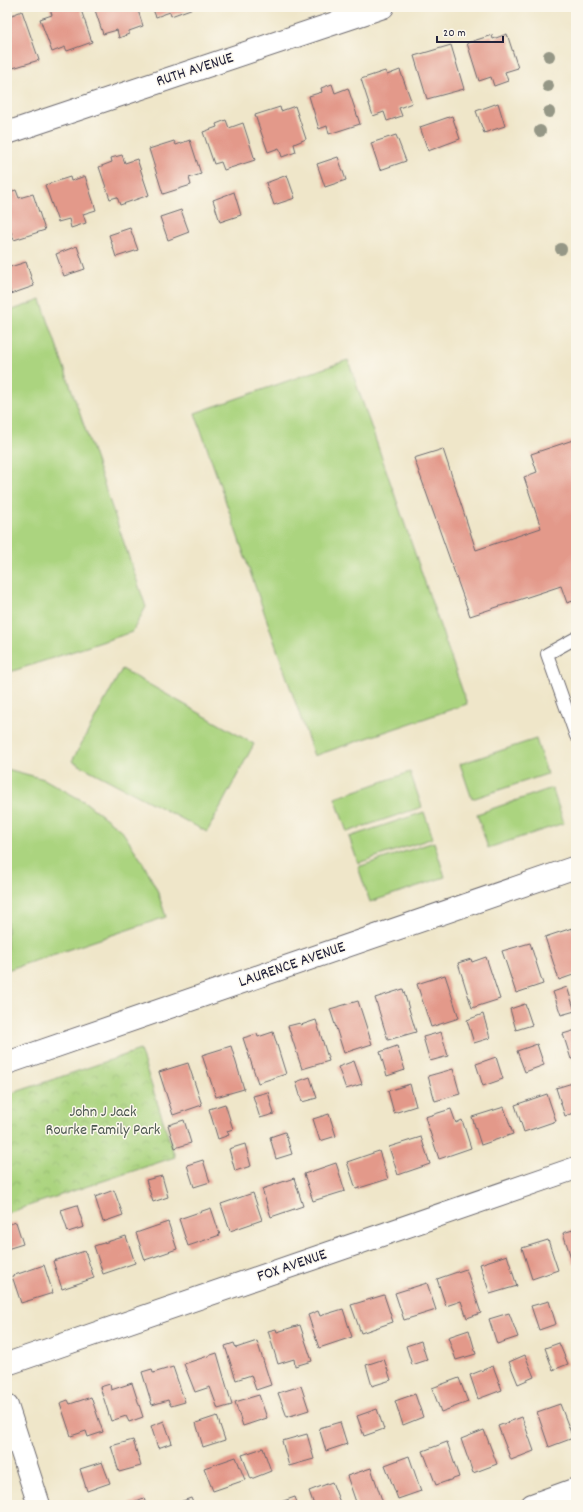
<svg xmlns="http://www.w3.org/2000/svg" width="583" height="1512" font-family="Dekko,sans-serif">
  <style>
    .park { fill: url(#park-crowns); stroke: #667b5d }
    .pitch { fill: #abd47f; stroke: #667b5d }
    .building { fill: #e3998a }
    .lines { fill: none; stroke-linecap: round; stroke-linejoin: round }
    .service-casing { stroke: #6a676d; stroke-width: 14 }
    .minor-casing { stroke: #6a676d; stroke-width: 24 }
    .tertiary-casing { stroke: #6a676d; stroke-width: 24 }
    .service { stroke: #fff; stroke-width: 12 }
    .minor { stroke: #fff; stroke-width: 22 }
    .tertiary { stroke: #fff; stroke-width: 22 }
    .tree { fill: #959786 }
    .labels { text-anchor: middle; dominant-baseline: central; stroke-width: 3; stroke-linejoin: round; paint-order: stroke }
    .street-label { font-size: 16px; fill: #22223b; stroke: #fbf7ec }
    .park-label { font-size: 16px; fill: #4b574f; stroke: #fbf7ec }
  </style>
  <defs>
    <pattern id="park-crowns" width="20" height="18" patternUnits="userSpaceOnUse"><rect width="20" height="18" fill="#abd47f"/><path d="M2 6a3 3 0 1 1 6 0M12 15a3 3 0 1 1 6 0" fill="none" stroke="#93b66f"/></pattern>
  </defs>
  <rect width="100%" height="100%" fill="#fbf7ec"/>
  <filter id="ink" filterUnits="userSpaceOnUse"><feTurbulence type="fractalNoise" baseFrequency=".025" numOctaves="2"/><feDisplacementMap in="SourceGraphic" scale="8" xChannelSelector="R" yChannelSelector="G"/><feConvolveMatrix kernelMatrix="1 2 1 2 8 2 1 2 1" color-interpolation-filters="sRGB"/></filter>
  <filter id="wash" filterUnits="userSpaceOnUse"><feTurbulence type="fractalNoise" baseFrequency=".012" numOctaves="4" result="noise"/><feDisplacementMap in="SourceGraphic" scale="16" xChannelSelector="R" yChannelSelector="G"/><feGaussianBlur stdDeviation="0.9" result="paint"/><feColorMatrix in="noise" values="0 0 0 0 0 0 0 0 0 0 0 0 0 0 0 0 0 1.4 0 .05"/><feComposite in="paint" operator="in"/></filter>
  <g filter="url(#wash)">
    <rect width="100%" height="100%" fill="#efe6c9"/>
    <!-- park -->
    <path class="park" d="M140,1050L175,1157L7,1213V1095Z"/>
    <!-- pitch -->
    <path class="pitch" d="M41,300L146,607L132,632L7,673V312Z
      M348,360L467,704L314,756L195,413Z
      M122,669L254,744L207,832L72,761Z
      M536,739L547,774L472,799L460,764Z
      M7,769L44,779L85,802L122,831L142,861L157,890L166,917L7,970Z
      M410,772L422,807L347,832L335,798Z
      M552,788L564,823L488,848L477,814Z
      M424,812L433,838L358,863L349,837Z
      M434,842L445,877L370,902L358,867Z"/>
    <g id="blocks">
      <!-- building -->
      <path class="building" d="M49,7H67V9L73,7H80L92,42L67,51L65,47L52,52L40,19L52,15Z
        M94,7H137L143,26L129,31V34L119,38L117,30L103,34Z
        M152,7H196L171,16L170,12L156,17Z
        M22,11L39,60L13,68L11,65L7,66V17Z
        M507,34L518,68L505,72L508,81L494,86L491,77L479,81L467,43L492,35L493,39Z
        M451,45L464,89L427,99L414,56Z
        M400,70L412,103L399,108L402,116L387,121L384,112L373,116L361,79L385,71L387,75Z
        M332,84L335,93L348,88L360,124L329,134L327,126L319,129L309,96L322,92L321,88Z
        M498,103L505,126L484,133L476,111Z
        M295,106L306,139L294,144L296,152L282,157L279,148L268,152L255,115L280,107L281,111Z
        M452,116L460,139L428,151L420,127Z
        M226,120L229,128L243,123L255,160L224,170L221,162L214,164L203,132L217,127L216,124Z
        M396,135L406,161L380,170L371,143Z
        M190,140L201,174L189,178L191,185L163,194L149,149L174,141L176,145Z
        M122,155L125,163L137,159L149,195L120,205L117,197L110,199L99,167L112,162L111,158Z
        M338,157L346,180L325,187L317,164Z
        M287,175L295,198L274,205L266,183Z
        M85,176L96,210L83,214L86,223L71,228L69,219L58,222L45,185L70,177L71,181Z
        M16,190L19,198L33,194L45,230L14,240L11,232L7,233V193Z
        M234,192L241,215L220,222L213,200Z
        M181,210L189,232L168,240L160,217Z
        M130,228L138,250L116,257L109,235Z
        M77,246L85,269L64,276L56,254Z
        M26,262L34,286L11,294L7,282V268Z
        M576,439V600L567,603L561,586L470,616L414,458L443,449L476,550L541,528L524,477L537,472L531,454Z
        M572,928L576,940V974L559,980L545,937Z
        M530,943L543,984L516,993L502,951Z
        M486,957L500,999L472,1008L458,963L471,959L472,962Z
        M445,975L459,1018L431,1027L417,984Z
        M567,987L575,1011L561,1015L553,992Z
        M403,989L416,1032L388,1040L375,998Z
        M358,1001L372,1044L344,1053L330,1009Z
        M525,1004L532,1025L516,1030L510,1009Z
        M483,1014L490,1038L474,1043L467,1020Z
        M316,1020L329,1061L302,1069L288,1026L300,1023L301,1025Z
        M576,1030V1058L571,1059L563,1034Z
        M273,1032L286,1074L258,1083L243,1038L257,1034L258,1037Z
        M441,1032L448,1056L430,1061L423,1037Z
        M537,1044L544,1065L525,1072L517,1051Z
        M231,1046L244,1089L216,1097L202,1055Z
        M397,1046L405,1070L387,1076L380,1052Z
        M496,1057L503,1079L483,1086L476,1064Z
        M354,1061L362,1084L346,1089L338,1067Z
        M188,1063L202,1105L173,1115L159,1072Z
        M453,1069L460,1094L435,1101L428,1076Z
        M310,1077L317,1098L302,1102L296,1082Z
        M576,1082V1112L565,1116L556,1088Z
        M410,1084L416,1106L394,1113L388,1091Z
        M268,1092L274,1114L260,1118L253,1096Z
        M547,1094L556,1121L524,1132L515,1105Z
        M225,1104L233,1129L227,1131L229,1135L218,1139L209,1109Z
        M504,1107L513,1134L481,1145L472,1117Z
        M451,1109L456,1123L462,1120L471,1148L439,1159L425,1117Z
        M329,1114L336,1136L320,1141L313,1119Z
        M184,1120L191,1143L175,1148L168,1125Z
        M285,1132L292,1154L276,1159L270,1137Z
        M421,1137L430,1164L398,1175L389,1147Z
        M245,1144L251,1166L235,1171L229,1149Z
        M379,1151L388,1179L356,1189L347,1162Z
        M203,1160L210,1182L194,1187L187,1165Z
        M336,1163L345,1191L313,1201L304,1174Z
        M162,1176L168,1197L153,1202L146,1180Z
        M294,1178L303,1206L271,1217L262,1189Z
        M114,1190L123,1215L103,1222L95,1197Z
        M253,1193L262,1220L230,1231L221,1204Z
        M77,1205L84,1227L68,1232L61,1210Z
        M211,1208L220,1235L188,1246L179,1219Z
        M16,1222L23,1244L7,1249V1225Z
        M168,1222L177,1249L145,1260L136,1233Z
        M576,1229V1263L573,1264L563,1233Z
        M126,1236L135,1263L103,1274L94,1246Z
        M548,1240L558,1270L532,1279L522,1248Z
        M85,1251L94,1278L62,1289L53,1261Z
        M507,1255L517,1286L490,1294L480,1264Z
        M44,1265L53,1293L21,1303L12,1276Z
        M466,1269L481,1313L467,1318L461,1301L446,1306L437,1279Z
        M427,1283L436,1310L404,1320L395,1293Z
        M384,1295L393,1322L361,1333L351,1305Z
        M549,1301L556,1324L539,1330L531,1306Z
        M343,1309L352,1337L319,1348L308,1315L318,1311L320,1316Z
        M509,1313L518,1337L497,1344L489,1319Z
        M300,1325L312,1361L295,1366L294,1359L278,1364L268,1331L276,1329L277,1332Z
        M469,1330L476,1354L456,1360L448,1337Z
        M257,1341L271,1385L256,1390L251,1375L236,1380L225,1346L234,1343L236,1348Z
        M421,1341L427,1360L412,1365L406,1346Z
        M559,1343L568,1364L553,1370L545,1348Z
        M217,1353L232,1405L218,1409L210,1387L195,1392L184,1364Z
        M525,1355L534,1377L518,1384L509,1362Z
        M384,1359L391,1380L372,1386L366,1365Z
        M493,1366L502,1390L478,1399L470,1375Z
        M173,1367L185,1402L171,1406L168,1400L152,1405L142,1372L152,1369L153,1373Z
        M459,1378L468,1402L441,1412L432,1388Z
        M132,1383L143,1417L129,1422L126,1416L111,1421L100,1387L110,1384L111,1390Z
        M301,1386L309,1410L287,1417L278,1393Z
        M415,1394L423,1417L403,1425L395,1401Z
        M259,1395L267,1418L243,1426L235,1402Z
        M91,1397L103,1432L88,1437L86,1431L71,1436L60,1403L68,1400L70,1404Z
        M560,1404L573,1438L549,1447L537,1412Z
        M377,1409L384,1429L364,1436L357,1416Z
        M217,1416L225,1440L203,1447L196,1423Z
        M522,1417L534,1451L511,1460L498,1426Z
        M164,1421L172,1443L158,1448L151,1426Z
        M340,1422L347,1444L326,1451L319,1428Z
        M484,1430L497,1464L473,1473L461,1439Z
        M307,1434L314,1459L289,1466L282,1441Z
        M133,1440L141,1466L119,1472L111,1446Z
        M447,1442L459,1477L436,1485L423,1451Z
        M263,1448L271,1471L251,1479L242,1455Z
        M409,1456L421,1491L398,1499L385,1465Z
        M236,1457L245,1480L213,1491L204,1468Z
        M102,1462L110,1483L87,1491L80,1469Z
        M371,1468L383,1503L376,1505H357L347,1476Z
        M332,1482L341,1505H314L309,1491Z
        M295,1497L298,1505H272Z
        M144,1498L146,1505H125Z
        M191,1498L194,1505H177V1503Z"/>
    </g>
  </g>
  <g filter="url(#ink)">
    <use href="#blocks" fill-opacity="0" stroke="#6a676d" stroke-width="1"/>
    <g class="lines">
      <!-- service casing -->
      <g class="service-casing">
        <path id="service" d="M576,638L547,654L576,736"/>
      </g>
      <!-- minor casing -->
      <g class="minor-casing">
        <path id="minor" d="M7,133L383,7
          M7,1063L576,867
          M7,1364L576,1168
          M532,1505L576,1489"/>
      </g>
      <!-- tertiary casing -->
      <g class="tertiary-casing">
        <path id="tertiary" d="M7,1406L39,1505"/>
      </g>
      <!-- service -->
      <use href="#service" class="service"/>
      <!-- minor -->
      <use href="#minor" class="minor"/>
      <!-- tertiary -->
      <use href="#tertiary" class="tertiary"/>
    </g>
    <!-- trees -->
    <g class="tree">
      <circle cx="549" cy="56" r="6"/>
      <circle cx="548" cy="86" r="6"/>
      <circle cx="549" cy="112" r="6"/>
      <circle cx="540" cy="131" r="6"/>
      <circle cx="561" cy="249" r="6"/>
    </g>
  </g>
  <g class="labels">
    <!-- street labels -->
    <g class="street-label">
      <text transform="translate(195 70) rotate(-18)">RUTH AVENUE</text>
      <text transform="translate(292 965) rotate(-19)">LAURENCE AVENUE</text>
      <text transform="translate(292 1266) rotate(-19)">FOX AVENUE</text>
    </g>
    <!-- park labels -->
    <g class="park-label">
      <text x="103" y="1112">John J Jack<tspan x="103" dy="18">Rourke Family Park</tspan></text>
    </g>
  </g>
  <!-- margin -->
  <rect width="583" height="1512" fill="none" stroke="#fbf7ec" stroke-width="24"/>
  <!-- scale -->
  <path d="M437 36v6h66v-6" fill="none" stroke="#22223b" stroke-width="2"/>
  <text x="443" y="36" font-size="12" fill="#22223b" stroke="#fbf7ec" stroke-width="3" paint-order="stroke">20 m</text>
</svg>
